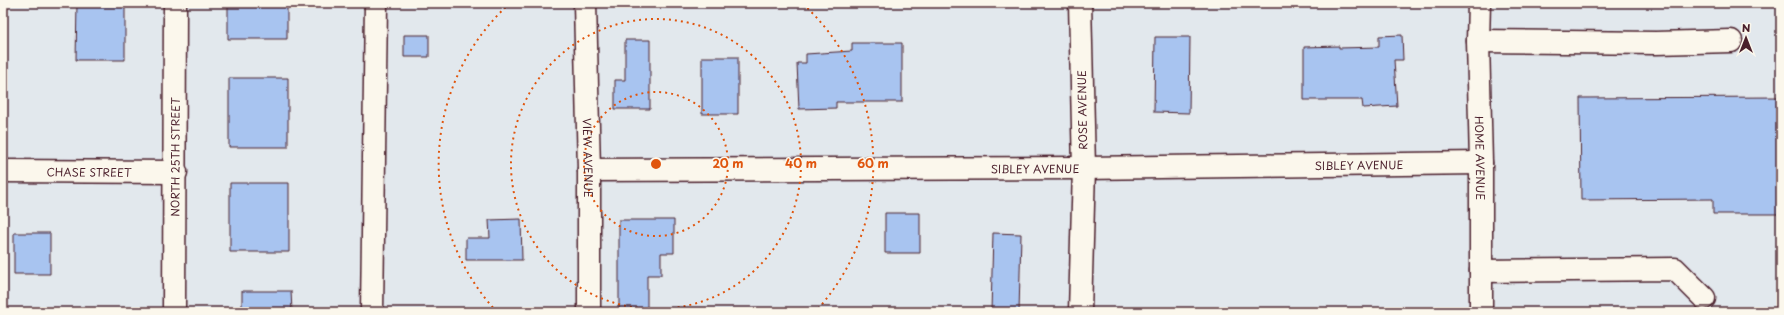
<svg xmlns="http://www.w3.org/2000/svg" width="1784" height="315" font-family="'Playpen Sans',sans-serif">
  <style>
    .building { fill: #a8c4f0; stroke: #4a1f2b }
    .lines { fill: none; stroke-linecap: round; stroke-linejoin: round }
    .minor-casing { stroke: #4a1f2b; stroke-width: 25 }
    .minor { stroke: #fbf7ec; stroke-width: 22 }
    .ring { fill: none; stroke: #e0560e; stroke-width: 2; stroke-dasharray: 2 4 }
    .labels { text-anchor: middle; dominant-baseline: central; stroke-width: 3; stroke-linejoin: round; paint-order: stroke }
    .street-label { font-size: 11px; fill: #4a1f2b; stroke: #fbf7ec }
    .centre { fill: #e0560e; stroke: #fbf7ec; stroke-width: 2 }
    .ring-label { font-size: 12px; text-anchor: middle; font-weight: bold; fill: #e0560e; stroke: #fbf7ec; stroke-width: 3; stroke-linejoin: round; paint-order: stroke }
  </style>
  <rect width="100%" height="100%" fill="#e2e8ed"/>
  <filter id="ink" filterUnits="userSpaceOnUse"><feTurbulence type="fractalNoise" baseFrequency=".025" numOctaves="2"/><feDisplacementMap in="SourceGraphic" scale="8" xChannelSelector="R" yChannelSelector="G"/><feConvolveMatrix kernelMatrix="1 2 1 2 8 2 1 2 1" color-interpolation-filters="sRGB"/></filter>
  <g filter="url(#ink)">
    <!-- building -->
    <path class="building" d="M77,3H125V60H76Z
      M228,3H287V39H228Z
      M404,35H429V57H404Z
      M1402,35L1403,60H1394L1397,106L1363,108L1362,100H1304V47L1339,46V48L1379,47V36Z
      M1155,37H1190L1189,113L1154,112Z
      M625,40H650V109H615V80H625Z
      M852,43H902V102H836V108L799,109L797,63H806V54L852,51Z
      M702,57H738V114H702Z
      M229,78H288V147H229Z
      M1781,97V214H1713V199L1581,200L1580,98Z
      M230,183H289V252H230Z
      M885,213H920V253H885Z
      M521,219L522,260H466V238H490L489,220Z
      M619,220H674V253H661V275H647V312H619Z
      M14,233H50V274H14Z
      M993,233L1021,234L1019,312H991Z
      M242,291H291L292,312H242Z"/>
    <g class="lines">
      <!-- minor casing -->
      <g class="minor-casing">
        <g id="minor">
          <path id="s1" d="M585,3L589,170V312"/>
          <path id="s2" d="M1479,3L1478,41L1481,163V312"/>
          <path d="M1478,41L1656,43L1731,41"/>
          <path id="s3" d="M589,170L1084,168L1481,163"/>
          <path id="s4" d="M3,171L176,172"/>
          <path d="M1481,271L1675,269L1704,298"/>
          <path id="s5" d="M174,312L175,3"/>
          <path d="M372,312L376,3"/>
          <path d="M1080,312L1084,168L1080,3"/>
        </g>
      </g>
      <!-- minor -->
      <use href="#minor" class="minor"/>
    </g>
  </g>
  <!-- distance rings -->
  <g class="ring">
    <circle cx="656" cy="164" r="72"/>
    <circle cx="656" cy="164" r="145"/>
    <path d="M497 312A217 217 0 0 1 509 4M803 4A217 217 0 0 1 815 312"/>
  </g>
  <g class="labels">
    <!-- street labels -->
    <g class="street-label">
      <text transform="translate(1082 110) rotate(-91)">ROSE AVENUE</text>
      <text stroke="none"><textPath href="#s1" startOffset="155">VIEW AVENUE</textPath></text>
      <text stroke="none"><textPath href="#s2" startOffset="155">HOME AVENUE</textPath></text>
      <text stroke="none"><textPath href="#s5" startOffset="155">NORTH 25TH STREET</textPath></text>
      <text stroke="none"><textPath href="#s3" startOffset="770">SIBLEY AVENUE</textPath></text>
      <text stroke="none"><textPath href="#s3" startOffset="446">SIBLEY AVENUE</textPath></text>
      <text stroke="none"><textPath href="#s4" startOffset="86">CHASE STREET</textPath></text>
    </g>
  </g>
  <circle cx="656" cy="164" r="6" class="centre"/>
  <g class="ring-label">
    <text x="728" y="168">20 m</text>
    <text x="801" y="168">40 m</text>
    <text x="873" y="168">60 m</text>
  </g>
  <!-- margin -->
  <rect width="1784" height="315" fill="none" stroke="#fbf7ec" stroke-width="16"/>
  <rect x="8" y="8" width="1768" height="299" fill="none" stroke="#4a1f2b" stroke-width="1.5" filter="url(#ink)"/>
  <!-- north arrow -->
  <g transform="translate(1746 38)" stroke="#fbf7ec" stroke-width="3" paint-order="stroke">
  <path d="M0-3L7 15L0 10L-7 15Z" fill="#4a1f2b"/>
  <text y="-6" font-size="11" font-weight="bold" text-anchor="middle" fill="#4a1f2b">N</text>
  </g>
</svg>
